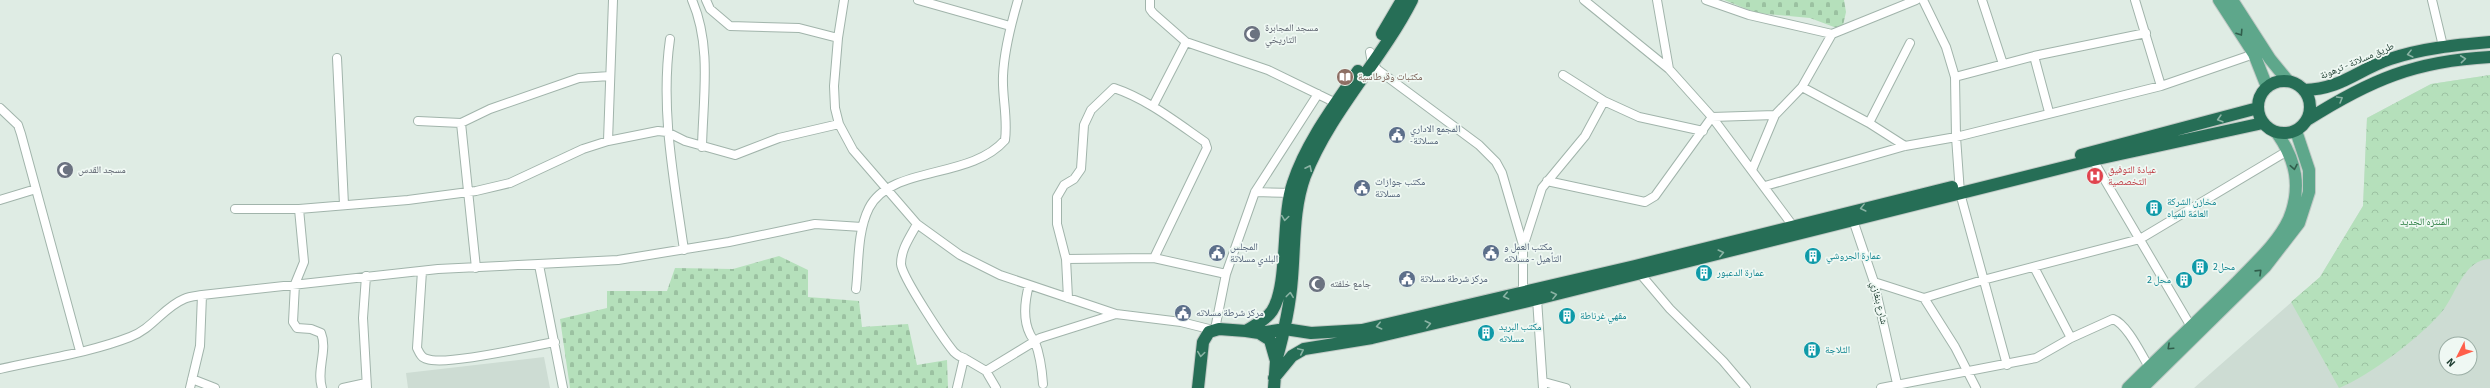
<svg xmlns="http://www.w3.org/2000/svg" width="2490" height="388" font-family="'Source Sans 3','Noto Naskh Arabic',sans-serif">
  <style>
    .built { fill: #cddcd3; fill-rule: evenodd }
    .cemetery { fill: url(#cemetery-stones) }
    .park { fill: url(#park-crowns) }
    .lines { fill: none; stroke-linecap: round; stroke-linejoin: round }
    .street-casing { stroke: #a1b4ab; stroke-width: 10 }
    .primary-casing { stroke: #c0c9c5; stroke-width: 14 }
    .highway-casing { stroke: #c0c9c5; stroke-width: 14 }
    .street { stroke: #fff; stroke-width: 8 }
    .primary { stroke: #5ea78b; stroke-width: 12 }
    .highway { stroke: #266e56; stroke-width: 12 }
    .oneway { stroke: #315e4c }
    .oneway2 { stroke: #8ab3a4 }
    .labels { text-anchor: middle; dominant-baseline: central; stroke-width: 3.5; stroke-linejoin: round; paint-order: stroke }
    .worship-label { font-size: 10px; fill: #5b616d; stroke: #eff8f3; text-anchor: start }
    .street-label { font-size: 10px; fill: #1e3e31; stroke: #eff8f3 }
    .education-label { font-size: 10px; fill: #785e54; stroke: #eff8f3; text-anchor: start }
    .service-label { font-size: 10px; fill: #4e5e75; stroke: #eff8f3; text-anchor: start }
    .health-label { font-size: 10px; fill: #be3a42; stroke: #eff8f3; text-anchor: start }
    .culture-label { font-size: 10px; fill: #0d838f; stroke: #eff8f3; text-anchor: start }
    .park-label { font-size: 10px; fill: #23793a; stroke: #eff8f3 }
  </style>
  <defs>
    <pattern id="cemetery-stones" width="16" height="16" patternUnits="userSpaceOnUse"><rect width="16" height="16" fill="#b5e0bb"/><path d="M2 7V4a2 2 0 0 1 4 0v3zM10 15v-3a2 2 0 0 1 4 0v3z" fill="#9bc1a1"/></pattern>
    <pattern id="park-crowns" width="20" height="18" patternUnits="userSpaceOnUse"><rect width="20" height="18" fill="#b5e0bb"/><path d="M2 6a3 3 0 1 1 6 0M12 15a3 3 0 1 1 6 0" fill="none" stroke="#9bc1a1"/></pattern>
  </defs>
  <rect width="100%" height="100%" fill="#dfece4"/>
  <!-- built -->
  <path class="built" d="M2490,75V388H2194L2320,277L2363,206L2367,118L2431,84ZM2446,344H2470V368H2446Z
    M544,357L550,388H408L406,373Z"/>
  <!-- cemetery -->
  <path class="cemetery" d="M1724,0H1844L1846,12L1842,30L1810,18L1757,13Z
    M779,256L808,270V297L859,301L862,327L908,324L917,365L947,360L948,388H570L560,319L607,308V291H667L675,268L733,269Z"/>
  <!-- park -->
  <path class="park" d="M2490,75V259C2465,259 2456,293 2444,309C2425,334 2368,377 2339,388L2291,302L2320,277L2363,206L2367,118L2431,84Z"/>
  <g class="lines">
    <!-- street casing -->
    <g class="street-casing">
      <path id="street" d="M692,0C712,46 703,98 702,147
        M706,0L710,9L730,26L799,28L838,38
        M844,0L838,38L834,86L835,108L839,124L853,150L917,224L960,255L1000,275L1116,314L1181,322L1213,330
        M918,0L1010,26
        M1150,0V9L1153,13L1186,42L1268,70L1336,103
        M1584,0L1669,69
        M1657,0L1669,69L1712,117L1793,226
        M1706,0L1749,15L1832,34L1916,0
        M1923,0L1946,47L1955,77L1956,137L1960,193L2007,365
        M1982,0L2003,64
        M2135,0L2161,86
        M2432,0L2443,46
        M670,39C660,109 674,180 684,250
        M1370,52L1372,63L1378,70L1479,145L1496,162L1502,173L1523,245V292
        M2034,56L2049,112
        M337,58L344,205
        M1563,75L1604,101L1639,117L1703,131
        M1955,77L2034,56L2146,33
        M1802,87L1869,123L1905,146
        M1153,106L1186,42
        M0,108L18,125L21,134L80,351
        M418,121L461,123L490,109L579,78L610,76
        M461,123L476,268
        M1869,123L1910,43
        M608,141L613,0
        M2093,160L2193,330
        M1752,170L1775,115L1802,87L1832,34
        M1547,181L1645,202L1655,196L1712,117L1775,115
        M1765,186L1905,146L1956,137L2161,86L2254,54
        M1255,192L1294,193
        M0,200L36,189
        M235,209H299L408,200L476,191L510,183L583,149L608,141L658,131L667,132L685,141L735,155L779,138L839,124
        M299,209L304,262L295,284L293,322L297,328L311,329L321,333C328,350 316,370 322,388
        M1853,220L1874,282L1898,388
        M917,224C910,237 901,249 901,264C902,277 944,340 954,352C957,355 960,357 964,358L957,388
        M1524,244L1542,188L1585,136L1604,101
        M1066,259L1154,258L1226,274
        M539,265L563,388
        M1637,270L1670,309L1723,361L1746,388
        M422,271L417,348C419,352 421,358 427,359C446,366 531,346 555,342
        M366,276L363,318L367,388
        M1874,282L1924,298L1955,347L1976,388
        M1029,285C1025,300 1023,320 1030,334C1031,337 1034,339 1035,342C1040,355 1042,370 1043,384
        M856,289C859,263 857,232 869,208C891,165 970,180 1005,140C1008,118 1002,97 1003,76C1004,50 1011,24 1018,0
        M1068,298L1066,259L1057,224V197L1064,185L1074,179L1081,169L1084,125L1091,110L1114,88C1147,99 1176,122 1205,142L1207,148L1154,258
        M1924,298L1983,280L2140,239L2289,150
        M1537,299L1543,388
        M1215,329L1226,274L1255,192L1318,94
        M2071,338L2113,319C2127,324 2141,354 2149,367
        M964,358L986,371L996,388
        M0,369C43,359 89,353 130,337C152,329 164,307 184,299C190,296 197,296 202,295L438,269L618,260L729,242L815,224L862,227
        M986,371L1040,338L1116,314
        M192,379L215,388
        M1544,382L1566,388
        M190,388L200,346L202,295
        M343,388L366,383
        M1881,388L2036,358L2071,338L2034,267"/>
    </g>
    <!-- primary casing -->
    <g class="primary-casing">
      <path id="primary" d="M2219,0L2254,54L2267,87
        M2232,0L2270,59L2288,81
        M2128,388C2164,352 2201,318 2237,282C2255,263 2278,243 2289,219C2302,187 2296,160 2277,133
        M2142,388L2265,267L2299,223L2309,192V170L2296,131"/>
    </g>
    <!-- highway casing -->
    <g class="highway-casing">
      <path id="highway" d="M1382,34L1402,0
        M2258 107a26 26 0 1 1 52 0a26 26 0 1 1-52 0Z
        M2304,90C2342,89 2357,70 2390,59C2423,48 2456,45 2490,42
        M2307,120C2370,80 2415,61 2490,57
        M2081,155L2258,108
        M1246,331C1255,325 1266,320 1272,311C1289,285 1281,218 1293,183C1306,143 1334,106 1358,71
        M1259,333L1285,329L1311,333L1362,330L1635,266L1952,187
        M1276,361C1284,333 1290,306 1292,278C1295,243 1293,209 1305,176C1330,112 1381,61 1412,0
        M1274,378L1292,356L1304,349L1372,338L1537,299L2093,160L2263,123
        M1198,388L1203,342L1209,332L1219,329L1246,331L1259,333L1270,340L1276,361L1274,388"/>
    </g>
    <!-- street -->
    <use href="#street" class="street"/>
    <!-- primary -->
    <use href="#primary" class="primary"/>
    <!-- highway -->
    <use href="#highway" class="highway"/>
  </g>
  <!-- one-way arrows -->
  <defs><path id="oneway-chevron" d="M-2-3.5L2.5 0L-2 3.5" fill="none" stroke-width="1.6" stroke-linecap="round" stroke-linejoin="round"/></defs>
  <g class="oneway">
    <use href="#oneway-chevron" transform="translate(2240 33) rotate(57)"/>
    <use href="#oneway-chevron" transform="translate(2294 167) rotate(79)"/>
    <use href="#oneway-chevron" transform="translate(2259 272) rotate(-44)"/>
    <use href="#oneway-chevron" transform="translate(2170 347) rotate(137)"/>
  </g>
  <g class="oneway2">
    <use href="#oneway-chevron" transform="translate(2410 54) rotate(166)"/>
    <use href="#oneway-chevron" transform="translate(2463 59) rotate(-6)"/>
    <use href="#oneway-chevron" transform="translate(2340 99) rotate(-31)"/>
    <use href="#oneway-chevron" transform="translate(2220 119) rotate(164)"/>
    <use href="#oneway-chevron" transform="translate(1309 168) rotate(-64)"/>
    <use href="#oneway-chevron" transform="translate(1863 208) rotate(166)"/>
    <use href="#oneway-chevron" transform="translate(1285 218) rotate(98)"/>
    <use href="#oneway-chevron" transform="translate(1721 253) rotate(-14)"/>
    <use href="#oneway-chevron" transform="translate(1290 295) rotate(-83)"/>
    <use href="#oneway-chevron" transform="translate(1554 295) rotate(-14)"/>
    <use href="#oneway-chevron" transform="translate(1506 296) rotate(167)"/>
    <use href="#oneway-chevron" transform="translate(1428 324) rotate(-14)"/>
    <use href="#oneway-chevron" transform="translate(1379 326) rotate(167)"/>
    <use href="#oneway-chevron" transform="translate(1301 351) rotate(-25)"/>
    <use href="#oneway-chevron" transform="translate(1201 354) rotate(98)"/>
  </g>
  <!-- icons -->
  <defs>
    <g id="mosque-disc" transform="scale(0.9)"><circle r="9.5" fill="#6b7280" stroke="#eff8f3"/><path d="M3.5-4.9A6 6 0 1 0 3.5 4.9A5 5 0 1 1 3.5-4.9Z" fill="#fff"/></g>
    <g id="library-disc" transform="scale(0.9)"><circle r="9.5" fill="#8d6e63" stroke="#eff8f3"/><path d="M-6-4Q-3-5.5-.7-3.5V5Q-3 3-6 4ZM6-4Q3-5.5 .7-3.5V5Q3 3 6 4Z" fill="#fff"/></g>
    <g id="civic-disc" transform="scale(0.9)"><circle r="9.5" fill="#5c6f8a" stroke="#eff8f3"/><path d="M-.6-6.5H3V-4.5H.6V-3L4-1V1h2V6H-6V1h2V-1L-.6-3ZM-1.2 2.5V6h2.4V2.5Z" fill="#fff"/></g>
    <g id="hospital-disc" transform="scale(0.9)"><circle r="9.5" fill="#e0444e" stroke="#eff8f3"/><path d="M-5-5h3v3.5h4V-5h3V5h-3V1.5h-4V5h-3Z" fill="#fff"/></g>
    <g id="building-disc" transform="scale(0.9)"><circle r="9.5" fill="#0f9aa8" stroke="#eff8f3"/><path d="M-4-6H4V6H1V3H-1V6H-4ZM-2.5-4.3h1.7v1.8h-1.7ZM.8-4.3h1.7v1.8H.8ZM-2.5-1h1.7V.8h-1.7ZM.8-1h1.7V.8H.8Z" fill="#fff"/></g>
  </defs>
  <g fill-rule="evenodd">
    <use href="#mosque-disc" x="1252" y="34"/>
    <use href="#library-disc" x="1345" y="77"/>
    <use href="#civic-disc" x="1397" y="135"/>
    <use href="#mosque-disc" x="65" y="170"/>
    <use href="#hospital-disc" x="2095" y="176"/>
    <use href="#civic-disc" x="1362" y="188"/>
    <use href="#building-disc" x="2154" y="208"/>
    <use href="#civic-disc" x="1217" y="253"/>
    <use href="#civic-disc" x="1491" y="253"/>
    <use href="#building-disc" x="1813" y="256"/>
    <use href="#building-disc" x="2200" y="267"/>
    <use href="#building-disc" x="1704" y="273"/>
    <use href="#civic-disc" x="1407" y="279"/>
    <use href="#building-disc" x="2184" y="280"/>
    <use href="#mosque-disc" x="1317" y="284"/>
    <use href="#civic-disc" x="1183" y="313"/>
    <use href="#building-disc" x="1567" y="316"/>
    <use href="#building-disc" x="1486" y="333"/>
    <use href="#building-disc" x="1812" y="350"/>
  </g>
  <g class="labels">
    <!-- worship labels -->
    <g class="worship-label">
      <text x="1265" y="28">مسجد المجابرة<tspan x="1265" dy="12">التاريخي</tspan></text>
      <text x="78" y="170">مسجد القدس</text>
      <text x="1330" y="284">جامع خلفته</text>
    </g>
    <!-- street labels -->
    <g class="street-label">
      <text transform="translate(2357 61) rotate(-23)">طريق مسلاتة - ترهونة</text>
      <text transform="translate(1879 303) rotate(76)">شارع بنغازي</text>
    </g>
    <!-- education labels -->
    <g class="education-label">
      <text x="1358" y="77">مكتبات وقرطاسية</text>
    </g>
    <!-- service labels -->
    <g class="service-label">
      <text x="1410" y="129">المجمع الاداري<tspan x="1410" dy="12">-مسلاتة</tspan></text>
      <text x="1375" y="182">مكتب جوازات<tspan x="1375" dy="12">مسلاتة</tspan></text>
      <text x="1230" y="247">المجلس<tspan x="1230" dy="12">البلدي مسلاتة</tspan></text>
      <text x="1504" y="247">مكتب العمل و<tspan x="1504" dy="12">التأهيل - مسلاته</tspan></text>
      <text x="1420" y="279">مركز شرطة مسلاتة</text>
      <text x="1196" y="313">مركز شرطة مسلاته</text>
    </g>
    <!-- health labels -->
    <g class="health-label">
      <text x="2108" y="170">عيادة التوفيق<tspan x="2108" dy="12">التخصصية</tspan></text>
    </g>
    <!-- culture labels -->
    <g class="culture-label">
      <text x="2167" y="202">مخازن الشركة<tspan x="2167" dy="12">العامة للمياه</tspan></text>
      <text x="1826" y="256">عمارة الجروشي</text>
      <text x="2213" y="267">محل2</text>
      <text x="1717" y="273">عمارة الدعبور</text>
      <text x="2171" y="280" text-anchor="end">محل 2</text>
      <text x="1580" y="316">مقهي غرناطة</text>
      <text x="1499" y="327">مكتب البريد<tspan x="1499" dy="12">مسلاته</tspan></text>
      <text x="1825" y="350">الثلاجة</text>
    </g>
    <!-- park labels -->
    <g class="park-label">
      <text x="2425" y="222">المنتزه الجديد</text>
    </g>
  </g>
  <!-- north arrow -->
  <g transform="translate(2458 356) rotate(228)"><circle r="19" fill="#eff8f3" stroke="#9baea5"/>
  <path d="M0-3L7 15L0 10L-7 15Z" fill="#ff5f4a"/>
  <text y="-6" font-size="11" font-weight="bold" text-anchor="middle" fill="#1e3e31">N</text>
  </g>
</svg>
